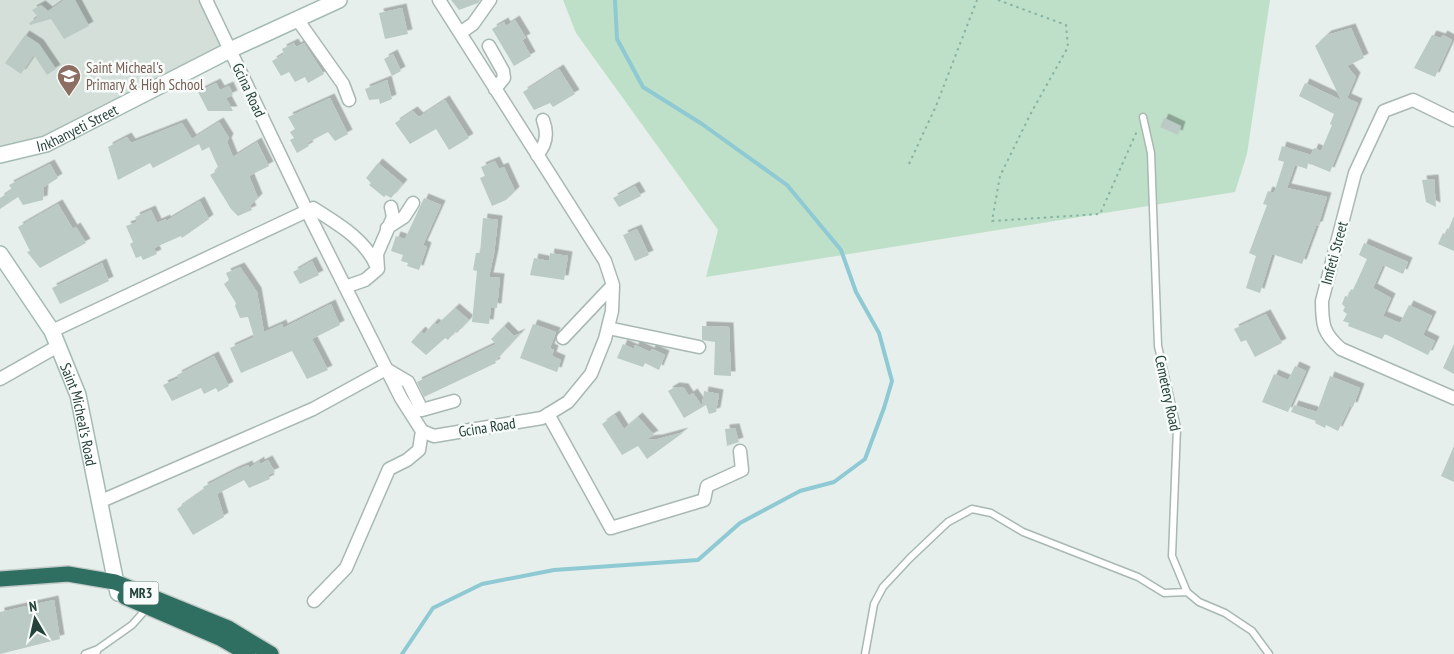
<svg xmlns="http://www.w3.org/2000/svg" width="1454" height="654" font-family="'PT Sans Narrow',sans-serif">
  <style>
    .built { fill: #d4dfda }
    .green { fill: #bfe0c8 }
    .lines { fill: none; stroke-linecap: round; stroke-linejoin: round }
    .stream { stroke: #8ec9d4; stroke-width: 4 }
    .building { fill: #bbcac4; filter: url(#shadow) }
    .lane-casing { stroke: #a8b8b2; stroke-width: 9 }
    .street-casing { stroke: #a8b8b2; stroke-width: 15 }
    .secondary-casing { stroke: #a4bbb3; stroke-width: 18 }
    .highway-casing { stroke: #c2cac8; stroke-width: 18 }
    .path { stroke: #86b3a5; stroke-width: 2; stroke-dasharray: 2.5 4; stroke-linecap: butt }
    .lane { stroke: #fff; stroke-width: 6 }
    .street { stroke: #fff; stroke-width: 12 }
    .secondary { stroke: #fff; stroke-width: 15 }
    .highway { stroke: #2f6f62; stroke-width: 15 }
    .labels { text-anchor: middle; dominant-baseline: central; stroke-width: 5; stroke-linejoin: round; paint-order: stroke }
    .shield { fill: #f7fbf9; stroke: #637a73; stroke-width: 1 }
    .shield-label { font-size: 14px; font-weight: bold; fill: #24423a }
    .education-label { font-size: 15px; fill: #785e54; stroke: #f7fbf9; text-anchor: start }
    .street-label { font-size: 15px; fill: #24423a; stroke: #f7fbf9 }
  </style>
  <defs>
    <filter id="shadow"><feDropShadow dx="4.5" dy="-4.5" stdDeviation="0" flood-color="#0004"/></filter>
  </defs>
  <rect width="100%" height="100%" fill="#e6efeb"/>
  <!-- built -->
  <path class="built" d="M0,0H206L230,50L46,144L0,153Z"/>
  <!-- green -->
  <path class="green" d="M563,0H1270L1247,154L1235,192L706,277L718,230L576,33Z"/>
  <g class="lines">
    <!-- stream -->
    <path class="stream" d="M402,654L433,608L482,584L554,570L698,560L740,523L800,491L834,482L865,459L884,408L892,381L879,333L856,292L841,250L787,185L702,124L643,87L617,39L615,0"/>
  </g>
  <!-- building -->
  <path class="building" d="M64,0H75L89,26L64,39L51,19L30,25L29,23L38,17L32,10L41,5L48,11Z
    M451,0H480L478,3L459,10Z
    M402,8L408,34L385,39L379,13Z
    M515,20L526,38L522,40L531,56L514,66L492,29L504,22L506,26Z
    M1351,28L1364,58L1347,66L1356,77L1347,98L1358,103L1343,140L1330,172L1308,163L1307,169L1295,165L1287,188L1327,197L1318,226H1316L1302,264L1272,254L1260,293L1246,288L1256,256L1249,253L1267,205L1263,204L1268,191L1274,193L1284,162L1278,160L1282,146L1311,155L1314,148L1321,151L1332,125L1330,124L1334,114L1299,96L1305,83L1341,100L1315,46L1327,35Z
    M25,35L39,44L56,69L47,75L34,55L21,74L5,63Z
    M1432,35L1441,38L1443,35L1452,40L1435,77L1414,68Z
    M294,43L296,47L304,43L324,74L308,83L305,77L295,82L289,72L281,76L272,61L284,54L282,49Z
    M393,54L401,71L392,76L384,59Z
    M559,69L575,94L553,107L550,103L534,110L523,92Z
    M387,80L392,99L380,104L379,99L369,100L365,89Z
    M216,83L220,90L229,86L233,95L226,98L233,111H208L198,92Z
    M330,98L348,134L335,141L328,132L307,143L309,146L297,153L290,140L294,138L290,132L295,129L288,117Z
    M445,100L469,138L449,150L436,129L410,144L395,123L413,111L419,117Z
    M1164,118L1181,126L1178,135L1160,127Z
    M219,122L229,138L227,142L233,157L257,142L269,166L249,176L258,198L250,206L252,210L238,216L231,209L210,175L217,171L216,168L218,167L209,147L202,151L199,144L153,168L150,163L118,180L108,147L127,137L131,143L182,123L192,139Z
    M495,161L499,169L504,167L515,191L506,200L492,206L480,178L485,176L481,167Z
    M378,163L403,184L391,198L386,195L384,197L369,185L371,183L366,178Z
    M50,164L58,178L44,187L43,200L23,205L18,197L0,209V198L12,190L9,185Z
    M1434,179L1436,207L1426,202L1422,180Z
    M635,186L641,196L619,207L613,198Z
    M424,198L441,205L423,245L427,247L419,270L407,266L408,263L401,261L403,255L391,251L396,236L405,239Z
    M200,201L209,219L182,238L181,236L154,248L157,254L143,260L141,256L136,258L130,244L133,242L126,226L137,222L135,217L151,210L157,223L166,219V221Z
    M58,204L73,229L76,227L86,243L40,268L27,252L30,251L18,227Z
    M1454,216V251L1438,244L1443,233L1446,235Z
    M483,218L498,220L494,254L489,277L500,278L497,308L491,307L489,324L472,322L477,271L473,270L476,253H480Z
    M637,229L649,255L635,261L623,235Z
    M1364,243L1408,262L1403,274L1383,265L1373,288L1391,298L1383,316L1400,323L1409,305L1432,316L1423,335L1435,341L1428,355L1385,334L1382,339L1348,326L1349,323L1343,321L1347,314L1343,311L1345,307L1342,304L1345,296L1348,297L1351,289L1353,290L1367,259L1359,255Z
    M550,253L568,256L564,280L530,275L534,258L549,261Z
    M312,261L319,275L300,284L293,272Z
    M102,263L109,281L60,304L52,288Z
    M240,267L257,292L264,332L282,324L283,328L331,304L340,325L312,339L328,370L307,379L292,351L241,373L230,348L254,337L248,317L240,318L235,306L236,303L224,284L229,280L226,273Z
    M455,308L469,320L457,333L455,332L448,340L445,338L426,355L411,342L421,331L424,334L434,323L437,325Z
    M1266,314L1282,343L1255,357L1246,340L1241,342L1234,329Z
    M533,324L556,332L550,348L554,350L552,356L561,360L557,372L520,358Z
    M504,326L514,336L521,333L495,361L496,363L424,397L417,382L496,344L491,339Z
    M702,326L729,327L731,376L714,375L715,342L702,340Z
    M623,344L634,349L635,345L650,352L652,349L665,355L659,370L645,363L643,367L617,358Z
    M1454,344V374L1443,368Z
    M214,356L229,386L218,392L216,388L204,394L201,388L172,401L163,385L179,378L177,375Z
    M1295,366L1306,371L1288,412L1262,402L1274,374L1288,380Z
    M1330,376L1360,388L1353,407L1350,406L1338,431L1326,425L1325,428L1315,423L1316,421L1291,412L1294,405L1317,412Z
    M675,387L684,388L689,396L693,393L702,406L704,391L719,394L716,412L709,414L706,405L684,418L668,391Z
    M615,415L624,429L638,417L654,435L645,440L658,439L684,432L647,459L638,446L622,455L602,424Z
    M735,428L739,442L727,446L725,429Z
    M1454,446V482L1441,476Z
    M268,460L275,472L268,475L270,479L249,488L244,480L217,494L224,517L193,535L177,509L204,490L203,487L234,471L248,465L249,468L260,461V464Z
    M54,600L60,639L0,654V612Z"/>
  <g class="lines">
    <!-- lane casing -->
    <g class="lane-casing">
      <path id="lane" d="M1143,117L1151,153L1158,346L1177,428L1172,556L1187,592L1199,602L1225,613L1252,631L1269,654
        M85,654L98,649
        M96,654L98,649L132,625L148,607
        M865,654L874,604L883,587L910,558L948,522L972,509L991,513L1023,532L1138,577L1164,593L1187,592"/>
    </g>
    <!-- street casing -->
    <g class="street-casing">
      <path id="street" d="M206,0L307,211L401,398L422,431L434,436L542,418L568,402L591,374L605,339L612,311L613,285L605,261L439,0
        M297,19L343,84L349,100
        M460,33L473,24L490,0
        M489,46L503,71L504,78L495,89
        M1454,120L1413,100L1384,111L1355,173L1322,301C1322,325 1323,333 1341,349L1454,398
        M537,155C547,144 548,133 543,120
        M313,208C336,223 364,238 376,265
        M387,228L404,217L413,203
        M345,287L365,280L378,269L377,254L393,217L391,207
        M608,328L699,347
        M52,331L307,211
        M563,338L613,285
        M0,379L58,346
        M548,414L611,528L704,500L707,486L742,470L740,451
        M99,502L313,409L386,369L408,382L422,410L454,401
        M314,601L346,568L389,469L407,460L419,450L422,431"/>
    </g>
    <!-- secondary casing -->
    <g class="secondary-casing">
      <g id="secondary">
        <path id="s1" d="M0,155L46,144L230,50L339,0"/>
        <path id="s2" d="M0,254L52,331L78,395L118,593"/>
      </g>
    </g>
    <!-- highway casing -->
    <g class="highway-casing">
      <path id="highway" d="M0,579L68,574L115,582L228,628L271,654
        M125,597L220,638L248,654"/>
    </g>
    <!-- path -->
    <path class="path" d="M998,0L1066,25L1068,47L1031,113L1000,176L992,221L1100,214L1137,131
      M909,164L936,106L977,0"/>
    <!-- lane -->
    <use href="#lane" class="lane"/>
    <!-- street -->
    <use href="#street" class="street"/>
    <!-- secondary -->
    <use href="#secondary" class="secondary"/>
    <!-- highway -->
    <use href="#highway" class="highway"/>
  </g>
  <!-- icons -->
  <defs>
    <g id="school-pin" transform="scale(1.25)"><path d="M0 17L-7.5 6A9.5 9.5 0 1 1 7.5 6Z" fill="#8d6e63" stroke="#f7fbf9"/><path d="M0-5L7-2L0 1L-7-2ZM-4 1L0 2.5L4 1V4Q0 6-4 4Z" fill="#fff"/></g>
  </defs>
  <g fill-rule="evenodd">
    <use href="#school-pin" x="69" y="76"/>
  </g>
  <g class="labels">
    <!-- shield labels -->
    <rect class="shield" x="123.5" y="581.5" width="35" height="23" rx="4"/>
    <g class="shield-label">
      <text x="141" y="593">MR3</text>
    </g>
    <!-- education labels -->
    <g class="education-label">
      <text x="86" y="67">Saint Micheal's<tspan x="86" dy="17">Primary &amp; High School</tspan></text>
    </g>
    <!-- street labels -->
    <g class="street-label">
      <text transform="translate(249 90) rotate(65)">Gcina Road</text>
      <text stroke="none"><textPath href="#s1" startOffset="82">Inkhanyeti Street</textPath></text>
      <text transform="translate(1334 253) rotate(-75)">Imfeti Street</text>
      <text transform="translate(1168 393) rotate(78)">Cemetery Road</text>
      <text stroke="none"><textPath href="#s2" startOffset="181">Saint Micheal's Road</textPath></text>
      <text transform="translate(487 427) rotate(-9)">Gcina Road</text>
    </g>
  </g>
  <!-- north arrow -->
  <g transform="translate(35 619) rotate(351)" stroke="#f7fbf9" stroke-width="4" paint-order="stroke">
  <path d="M0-4L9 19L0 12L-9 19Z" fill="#24423a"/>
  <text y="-8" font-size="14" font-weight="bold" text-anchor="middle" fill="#24423a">N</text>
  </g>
</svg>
